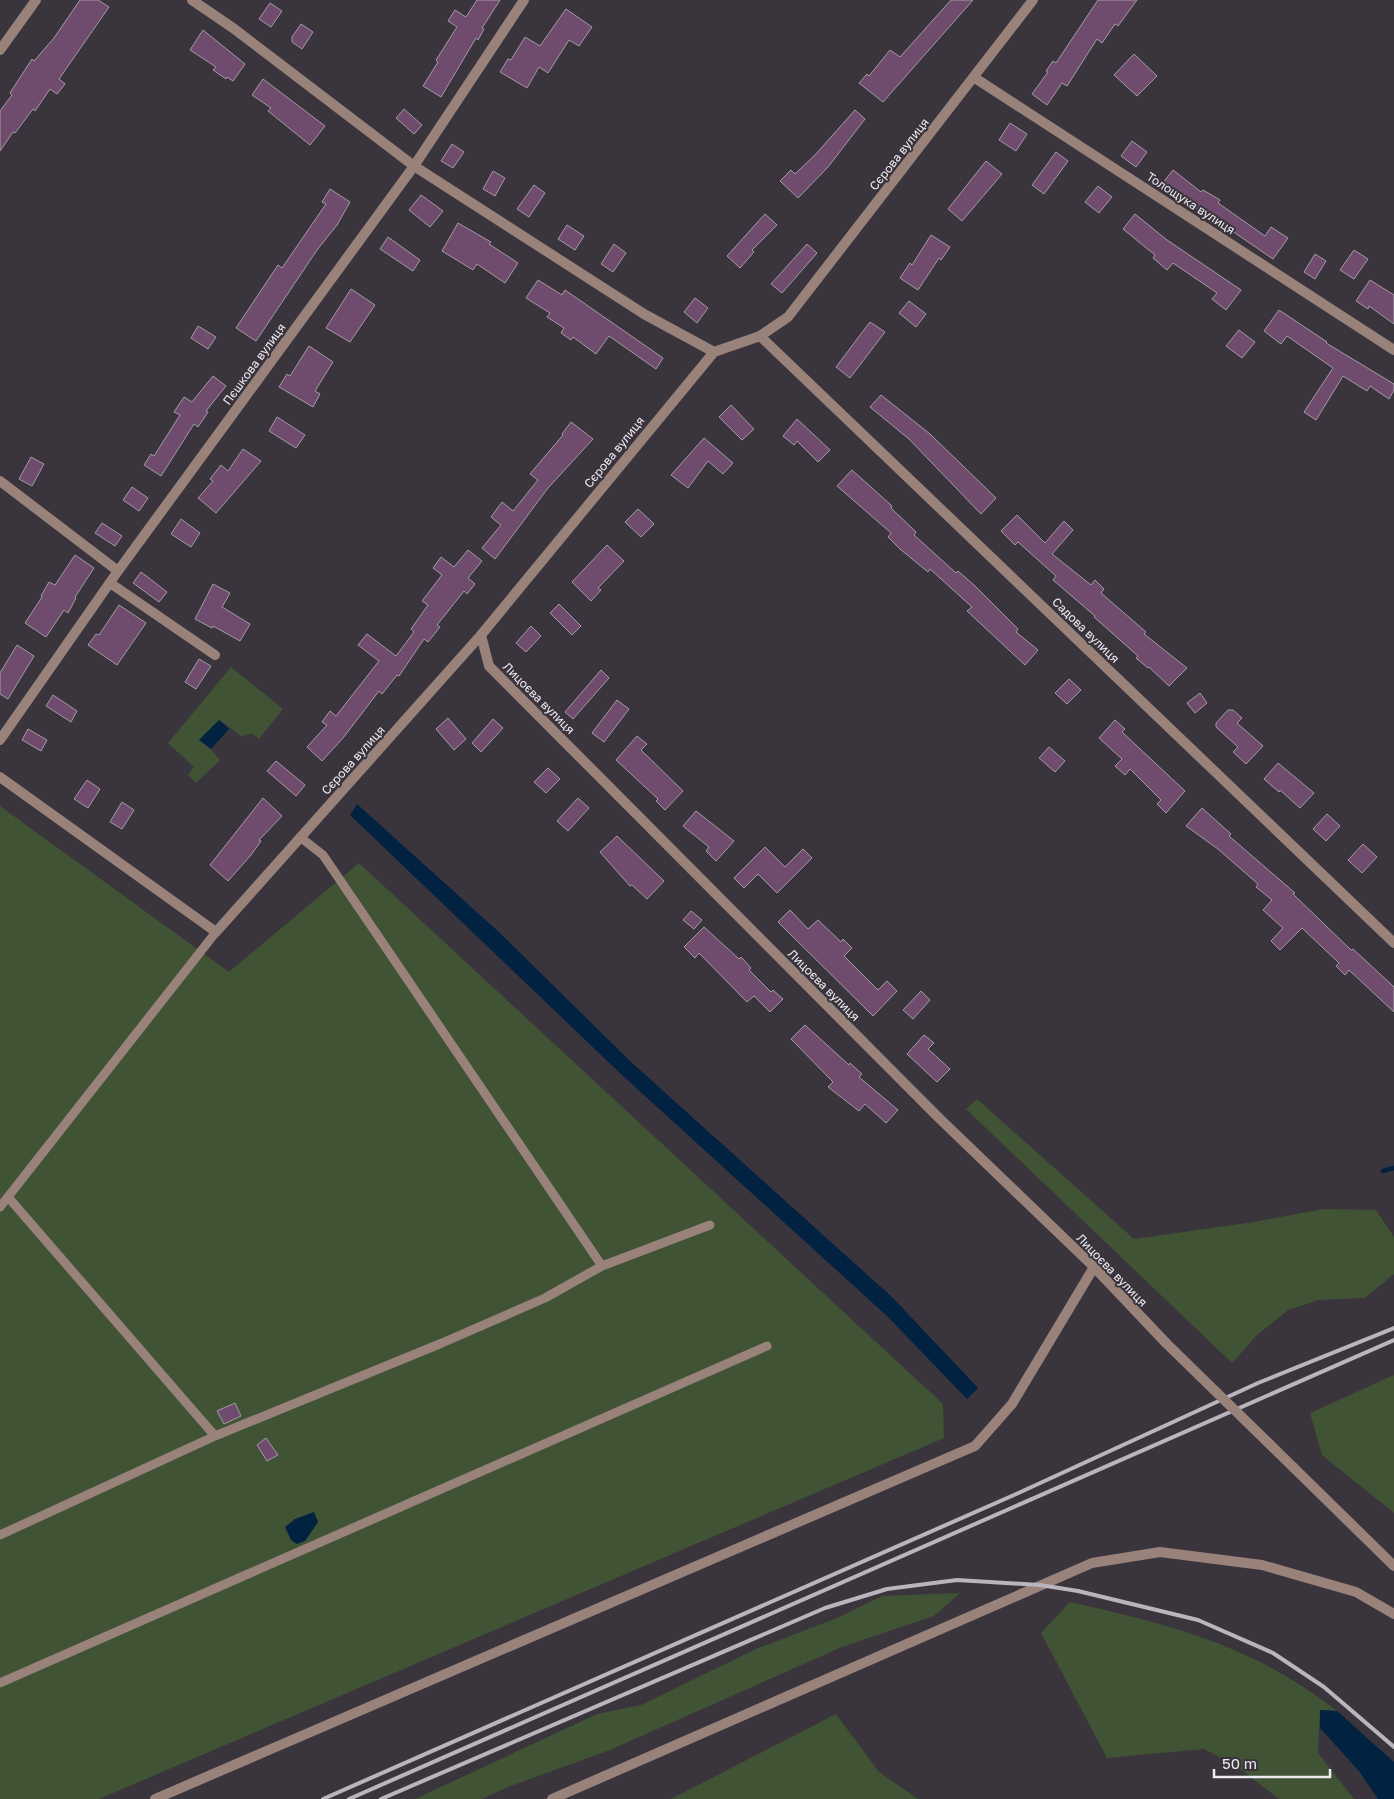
<svg xmlns="http://www.w3.org/2000/svg" width="1394" height="1799" font-family="'Golos Text',sans-serif">
  <style>
    .green { fill: #405334 }
    .water { fill: #012241 }
    .lines { fill: none; stroke-linecap: round; stroke-linejoin: round }
    .stream { stroke: #012241; stroke-width: 4.5 }
    .building { fill: #6f4c6e; stroke: #a39ba3 }
    .service { stroke: #99827a; stroke-width: 9 }
    .minor { stroke: #99827a; stroke-width: 10 }
    .tertiary { stroke: #99827a; stroke-width: 10 }
    .rail { stroke: #bab5bc; stroke-width: 4 }
    .tertiary-bridge { stroke: #99827a; stroke-width: 10 }
    .labels { text-anchor: middle; dominant-baseline: central; stroke-width: 4; stroke-linejoin: round; paint-order: stroke }
    .street-label { font-size: 12px; fill: #efebf1; stroke: #3a343c }
  </style>
  <rect width="100%" height="100%" fill="#3a343c"/>
  <!-- green -->
  <path class="green" d="M231,667L283,709L259,739L251,733L242,737L220,720L199,740L211,749L220,760L196,783L188,775L194,767L168,743Z
    M0,806L229,972L359,863L943,1404L944,1438L99,1799H0Z
    M977,1099L1134,1239L1254,1222L1323,1209L1376,1210L1394,1237V1274L1365,1298L1319,1300L1288,1310L1256,1336L1232,1363L966,1109Z
    M1394,1375V1513L1322,1455L1310,1413Z
    M960,1593L934,1616L842,1647L610,1750L508,1787L482,1799H415L597,1714L641,1705L756,1649L837,1618L882,1596Z
    M1070,1602C1171,1625 1253,1645 1337,1711L1320,1710L1318,1753L1354,1799H1279L1236,1766L1204,1749L1107,1758L1041,1633Z
    M836,1714L879,1772L918,1799H671Z"/>
  <!-- water -->
  <path class="water" d="M219,720L229,729L211,749L199,740Z
    M357,804L501,934L631,1062L893,1298L978,1388L967,1399L887,1316L622,1075L350,815Z
    M314,1512L318,1522L305,1541L297,1544L291,1540L285,1527L295,1519Z
    M1320,1710L1337,1711L1394,1762V1799H1378L1359,1771L1320,1728Z"/>
  <g class="lines">
    <!-- stream -->
    <path class="stream" d="M1383,1171L1394,1168"/>
  </g>
  <!-- building -->
  <path class="building" d="M80,0H98L109,7L59,79L65,84L57,94L50,89L35,111L33,109L15,133L13,132L0,151V111L12,95L10,93L32,59L34,61L54,38Z
    M477,0H500L482,28L484,29L478,40L476,38L441,97L423,86L438,62L436,60L457,27L448,21L455,10L466,17Z
    M951,0H973L883,102L859,83L867,74L869,76L890,50L900,57Z
    M1098,0H1137L1118,26L1115,24L1102,43L1097,39L1067,86L1062,83L1047,105L1032,94L1048,72L1046,71L1053,61L1056,63Z
    M270,3L282,11L271,27L259,19Z
    M566,9L592,27L579,46L569,40L548,73L539,67L527,88L500,72L508,59L511,60L525,37L540,46Z
    M301,24L313,32L302,49L292,42V37Z
    M203,30L245,64L233,81L227,77L226,79L213,70L216,67L190,50Z
    M1134,54L1157,76L1137,96L1114,75Z
    M263,79L325,126L310,145L268,111L271,108L252,95Z
    M404,109L422,125L414,134L396,118Z
    M855,110L865,119L828,167L798,198L780,181L791,170L795,174L815,155Z
    M1010,123L1027,134L1016,151L999,140Z
    M1132,141L1147,152L1136,167L1121,156Z
    M452,144L464,152L453,168L441,161Z
    M1056,152L1068,161L1044,194L1032,185Z
    M986,161L1002,174L962,221L948,209Z
    M1173,170L1201,192L1203,190L1220,200L1218,203L1265,236L1271,227L1288,238L1273,259L1222,224L1180,199L1162,184Z
    M493,171L505,178L495,196L483,189Z
    M534,185L545,193L529,217L517,209Z
    M1098,186L1112,197L1099,213L1085,202Z
    M330,189L350,202L337,225L317,250L256,341L236,328L278,265L282,268L326,204L322,202Z
    M421,195L443,211L430,227L409,210Z
    M765,214L777,225L752,250L754,252L740,268L727,256Z
    M1135,214L1167,240L1241,290L1226,310L1212,299L1217,293L1173,263L1167,270L1153,258L1155,255L1123,229Z
    M458,223L491,242L489,244L518,263L505,283L477,264L473,270L442,251Z
    M567,225L584,236L575,250L558,239Z
    M931,235L950,247L941,260L939,258L918,290L900,278L910,263L912,265Z
    M388,237L420,260L413,271L380,249Z
    M614,244L626,253L613,272L601,264Z
    M807,244L817,253L782,293L771,284Z
    M1354,250L1368,259L1354,279L1340,270Z
    M1315,254L1326,261L1315,279L1304,272Z
    M538,280L562,295L565,290L663,358L656,369L609,336L596,354L573,337L571,340L561,333L564,328L547,317L550,313L526,298Z
    M1370,280L1394,295V324L1369,306L1368,309L1356,301Z
    M351,289L375,305L350,342L326,328Z
    M695,298L708,308L697,323L684,312Z
    M909,301L926,314L916,327L899,313Z
    M1279,310L1327,342L1326,343L1394,384V390L1389,399L1370,386L1367,391L1343,376L1316,420L1304,412L1333,368L1287,336L1281,344L1264,331Z
    M870,322L885,332L850,378L836,367Z
    M198,326L216,337L208,349L191,338Z
    M1239,330L1255,342L1242,358L1226,346Z
    M309,346L333,362L315,391L320,394L313,407L279,387L287,374L290,376Z
    M213,376L226,386L206,411L208,412L198,427L194,424L161,476L144,465L151,454L154,456L180,415L174,412L184,397L192,402Z
    M881,395L930,434L996,498L981,514L909,439L870,407Z
    M731,405L754,429L742,440L719,417Z
    M277,417L305,435L296,448L269,431Z
    M797,419L830,450L818,462L797,441L794,445L783,436Z
    M571,422L593,439L548,488L495,559L482,548L501,525L491,517L502,502L513,511L538,480L530,474L563,435L562,434Z
    M704,438L733,463L723,474L708,461L688,488L671,475Z
    M243,449L261,461L216,513L198,498L213,481L210,479L221,465L228,471Z
    M31,457L44,464L32,486L19,479Z
    M852,470L892,506L891,508L916,532L914,535L956,573L958,571L975,586L1018,629L1016,632L1038,650L1025,665L967,611L972,607L930,569L928,572L900,549L888,537L891,533L837,486Z
    M132,487L148,498L139,511L123,500Z
    M638,509L654,524L641,537L625,522Z
    M1017,515L1045,543L1064,521L1073,530L1052,554L1091,585L1095,580L1104,589L1101,593L1146,632L1144,634L1187,668L1169,686L1149,667L1148,668L1136,658L1138,656L1094,617L1095,616L1053,580L1056,576L1018,542L1015,545L1001,531Z
    M181,519L200,533L191,547L171,534Z
    M102,523L122,536L115,546L95,533Z
    M607,545L624,561L598,588L601,590L591,601L572,582Z
    M468,550L482,561L468,578L475,584L467,594L464,591L437,625L440,627L428,642L424,639L399,676L397,675L382,694L379,691L343,738L322,761L307,747L327,725L322,722L330,711L336,716L379,661L358,645L367,634L396,656L414,632L411,629L428,605L422,601L442,575L433,568L441,557L454,567Z
    M75,555L94,568L75,597L76,598L68,613L64,610L46,637L25,623L42,597L41,596L49,582L55,585Z
    M141,572L167,592L159,602L133,583Z
    M213,584L230,593L222,607L250,624L240,641L213,626L212,628L195,619Z
    M559,604L581,626L572,635L550,613Z
    M119,605L146,623L117,665L88,645L96,634L99,635Z
    M531,626L541,636L526,652L516,643Z
    M17,645L34,656L8,699L0,694V673Z
    M199,659L211,666L196,689L185,682Z
    M601,670L609,678L573,719L565,712Z
    M1069,679L1081,690L1067,704L1055,693Z
    M1200,693L1207,703L1195,713L1187,703Z
    M53,695L77,711L71,722L46,706Z
    M617,700L629,709L604,742L592,733Z
    M1228,710H1233L1242,718L1237,723L1263,746L1246,764L1233,752L1238,747L1216,727V723Z
    M448,718L466,739L454,750L436,729Z
    M493,719L503,728L481,752L472,743Z
    M1115,720L1125,729L1122,732L1185,791L1166,813L1157,804L1161,800L1130,769L1125,775L1115,766L1122,759L1099,738Z
    M28,729L47,740L41,751L22,740Z
    M637,736L647,744L641,750L683,791L665,810L656,801L658,799L616,760Z
    M1049,747L1065,761L1055,772L1039,758Z
    M276,761L305,785L296,796L267,771Z
    M1278,763L1314,793L1300,808L1280,790L1279,792L1264,779Z
    M548,768L560,779L546,793L534,782Z
    M87,780L100,789L88,808L74,799Z
    M263,798L282,816L259,840L261,841L251,855L228,881L210,865Z
    M578,798L589,808L568,831L557,821Z
    M122,802L134,810L122,829L110,822Z
    M1202,808L1231,834L1229,836L1295,893L1293,894L1351,950L1353,949L1394,987V1012L1349,970L1345,975L1336,966L1339,963L1302,928L1280,950L1271,941L1283,928L1263,910L1272,900L1256,887L1258,884L1218,849L1186,826Z
    M696,811L734,841L716,861L706,851L709,847L683,826Z
    M1327,814L1340,826L1326,841L1313,829Z
    M617,836L664,881L647,899L632,885L630,886L600,852Z
    M1363,844L1377,857L1362,873L1348,860Z
    M765,847L785,867L803,849L812,858L777,893L758,874L744,888L734,878Z
    M790,910L808,929L818,920L841,942L843,939L852,948L844,956L878,990L887,981L897,991L873,1016L778,922Z
    M691,911L702,920L694,929L683,920Z
    M704,927L739,959L741,957L751,968L749,970L771,992L773,990L783,999L770,1012L754,996L747,1002L699,953L695,958L684,947Z
    M921,991L930,1000L913,1019L903,1010Z
    M805,1025L849,1065L850,1063L862,1074L859,1077L898,1110L886,1123L865,1104L859,1111L828,1087L833,1082L791,1039Z
    M924,1035L934,1043L928,1049L950,1069L937,1082L907,1054Z
    M235,1403L241,1416L224,1424L217,1411Z
    M266,1438L278,1455L267,1461L257,1445Z"/>
  <g class="lines">
    <!-- service -->
    <path class="service" d="M300,837L323,855L602,1266
      M8,1197L215,1436
      M0,1207L216,932
      M0,1535L215,1436L442,1343L545,1298L602,1266L710,1225
      M0,1683L767,1346"/>
    <!-- minor -->
    <path class="minor" d="M0,50L36,0
      M975,78L1394,350
      M760,336L1394,943
      M0,481L118,571
      M110,583L215,655
      M0,740L118,571L414,166L524,0
      M0,777L216,932L481,635
      M155,1799L975,1446L1012,1404L1094,1267
      M552,1799L1092,1563L1160,1552L1262,1565L1356,1592L1394,1614"/>
    <!-- tertiary -->
    <path class="tertiary" d="M192,0L233,28L414,166L644,314L714,352
      M1033,0L788,317L760,336L714,352L481,635L489,666L939,1118L1094,1267L1166,1343
      M1294,1468L1394,1566"/>
    <!-- rail -->
    <path class="rail" d="M323,1799L1014,1495L1258,1383L1394,1328
      M349,1799L1394,1340
      M381,1799L825,1608L887,1589L957,1580L1040,1585L1078,1591L1198,1620L1273,1653L1324,1687L1394,1747"/>
    <!-- tertiary-bridge -->
    <path class="tertiary-bridge" d="M1166,1343L1294,1468"/>
  </g>
  <g class="labels">
    <!-- street labels -->
    <g class="street-label">
      <text transform="translate(899 154) rotate(-52)">Сєрова вулиця</text>
      <text transform="translate(1191 203) rotate(33)">Толощука вулиця</text>
      <text transform="translate(254 364) rotate(-54)">Пєшкова вулиця</text>
      <text transform="translate(614 452) rotate(-51)">Сєрова вулиця</text>
      <text transform="translate(1086 630) rotate(44)">Садова вулиця</text>
      <text transform="translate(539 698) rotate(45)">Лицоєва вулиця</text>
      <text transform="translate(353 760) rotate(-48)">Сєрова вулиця</text>
      <text transform="translate(824 985) rotate(45)">Лицоєва вулиця</text>
      <text transform="translate(1112 1270) rotate(46)">Лицоєва вулиця</text>
    </g>
  </g>
  <!-- scale -->
  <path d="M1214 1769v8h116v-8" fill="none" stroke="#efebf1" stroke-width="2.5"/>
  <text x="1222" y="1769" font-size="15" fill="#efebf1" stroke="#3a343c" stroke-width="4" paint-order="stroke">50 m</text>
</svg>
